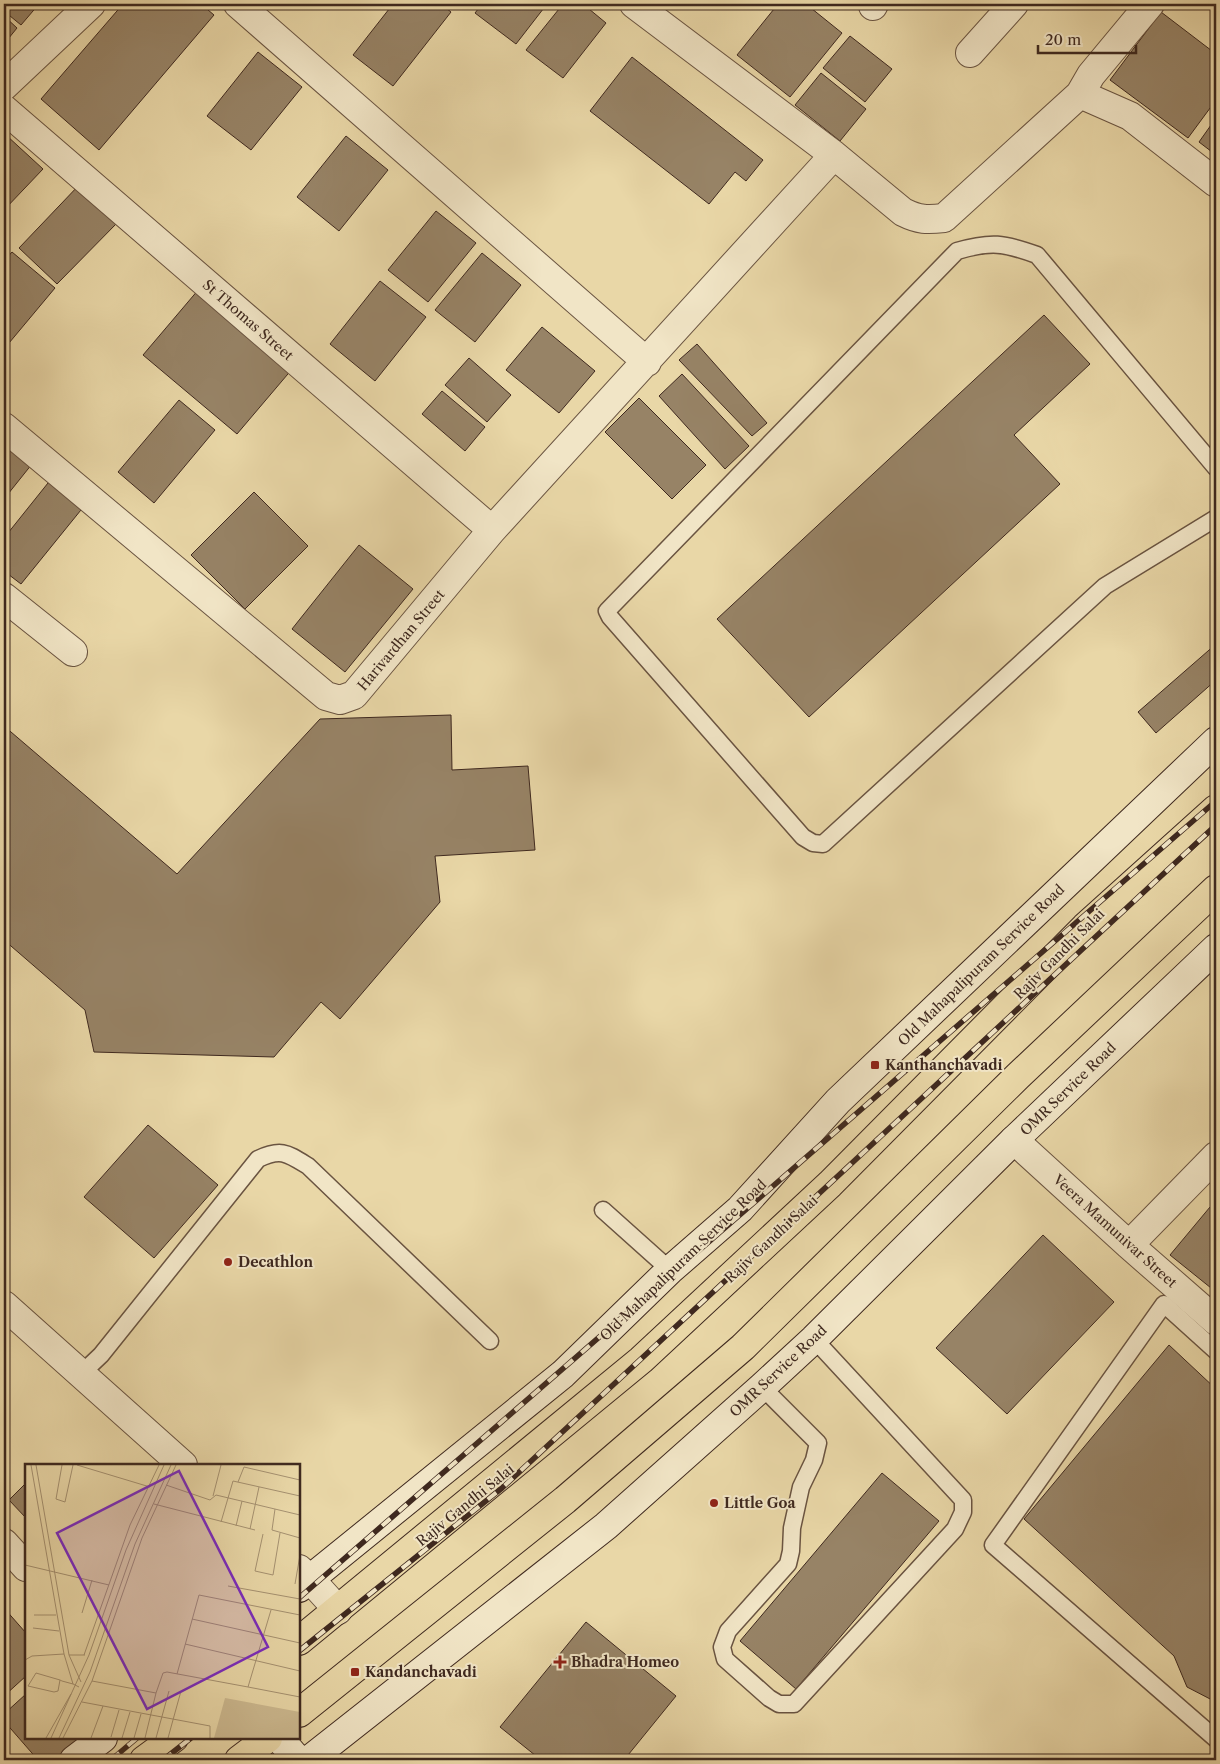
<svg xmlns="http://www.w3.org/2000/svg" width="1220" height="1764" font-family="'Libre Caslon Text',serif">
  <style>
    .building { fill: #978366; stroke: #3f291f }
    .lines { fill: none; stroke-linecap: round; stroke-linejoin: round }
    .lane-casing { stroke: #6a5441; stroke-width: 19 }
    .street-casing { stroke: #6a5441; stroke-width: 30 }
    .secondary-casing { stroke: #3f291f; stroke-width: 30 }
    .primary-casing { stroke: #3f291f; stroke-width: 30 }
    .lane { stroke: #f1e5c6; stroke-width: 16 }
    .street { stroke: #f1e5c6; stroke-width: 28 }
    .secondary { stroke: #f1e5c6; stroke-width: 28 }
    .primary { stroke: #e9d7a7; stroke-width: 28 }
    .rail-casing { stroke: #3f291f; stroke-width: 5.5 }
    .rail { stroke: #f1e5c6; stroke-width: 4; stroke-dasharray: 11; stroke-linecap: butt }
    .poi-dot { fill: #8f2418; stroke: #f1e5c6; stroke-width: 2 }
    .labels { text-anchor: middle; dominant-baseline: central; stroke-width: 4; stroke-linejoin: round; paint-order: stroke }
    .street-label { font-size: 14px; fill: #3f291f; stroke: #f1e5c6 }
    .poi-label { font-size: 14px; font-weight: bold; fill: #3f291f; stroke: #f1e5c6; text-anchor: start }
    .inset-road { fill: none; stroke: #a59171; stroke-width: 1 }
    .view { fill: #7b2cbf; fill-opacity: 0.15; stroke: #7b2cbf; stroke-width: 2.5 }
    .inset-edge { fill: none; stroke: #3f291f; stroke-width: 2.5 }
  </style>
  <rect width="100%" height="100%" fill="#e9d7a7"/>
  <filter id="stains"><feTurbulence type="fractalNoise" baseFrequency=".004" numOctaves="4"/><feColorMatrix values="0 0 0 0 .2 0 0 0 0 .09 0 0 0 0 .02 0 0 0 .5 -.17"/></filter>
  <radialGradient id="worn" r=".72"><stop offset=".6" stop-color="#630" stop-opacity="0"/><stop offset="1" stop-color="#630" stop-opacity=".3"/></radialGradient>
  <!-- building -->
  <path class="building" d="M4,4H39L21,25L4,11Z
    M123,4H201L214,15L99,150L41,99Z
    M393,4H441L451,12L393,86L353,55Z
    M482,4H547L516,44L475,13Z
    M563,4H583L606,23L563,78L526,50Z
    M778,4H806L842,33L790,97L737,55Z
    M1161,12L1216,54V100L1188,138L1110,80Z
    M4,16L17,28L4,44Z
    M850,36L892,69L865,102L823,68Z
    M258,52L302,87L251,150L207,116Z
    M632,57L763,160L746,181L735,172L709,204L590,111Z
    M821,73L866,109L840,141L795,105Z
    M1216,118V155L1199,142Z
    M6,135L43,169L4,210V137Z
    M346,136L388,170L339,231L297,197Z
    M80,184L119,221L57,284L19,248Z
    M436,211L476,243L428,302L388,270Z
    M12,252L55,288L4,349V261Z
    M482,253L521,285L475,342L435,310Z
    M380,281L426,317L375,381L330,344Z
    M199,289L293,368L237,434L143,355Z
    M1044,315L1090,364L1014,435L1060,484L809,717L717,619Z
    M542,327L595,371L559,413L506,370Z
    M697,344L767,423L752,436L679,360Z
    M469,358L511,395L487,422L445,385Z
    M682,374L749,446L725,469L659,396Z
    M442,391L485,427L465,451L422,414Z
    M639,398L706,465L672,499L605,432Z
    M179,400L215,430L154,503L118,472Z
    M4,441L32,464L4,499Z
    M52,478L85,505L21,584L4,571V538Z
    M254,492L308,546L245,609L191,555Z
    M359,545L413,589L345,672L292,629Z
    M1216,644V680L1156,733L1138,712Z
    M451,715L452,770L528,766L535,850L435,856L440,902L340,1019L321,1002L274,1057L94,1052L85,1010L4,940V726L177,874L320,719Z
    M148,1125L218,1185L154,1258L84,1197Z
    M1210,1207L1216,1213V1292L1170,1255Z
    M1043,1235L1114,1302L1007,1414L936,1348Z
    M1169,1345L1216,1389V1700L1214,1701L1187,1687L1174,1656L1024,1519Z
    M882,1473L939,1521L796,1689L740,1641Z
    M26,1483V1518L9,1500Z
    M4,1608L26,1633V1676L4,1696Z
    M586,1622L676,1696L624,1760H541L500,1727Z
    M26,1694V1738H82L56,1760H38L4,1721V1714Z"/>
  <g class="lines">
    <!-- lane casing -->
    <g class="lane-casing">
      <path id="lane" d="M1216,468L1037,255C1004,243 991,241 957,251L607,611L610,617L803,837L813,843L823,844L1105,586L1216,518
        M603,1210L670,1270
        M1216,1351L1164,1304L993,1545L1216,1739
        M81,1374L101,1355L258,1159C281,1148 287,1153 308,1166L490,1341
        M762,1387L818,1443L814,1460L801,1487L792,1528L791,1551L788,1564L728,1631L722,1647L725,1659L769,1698L779,1704H794L955,1529L963,1512V1500L814,1339"/>
    </g>
    <!-- street casing -->
    <g class="street-casing">
      <path id="street" d="M238,4L647,362
        M634,4L834,155L903,212C919,220 927,220 944,218L1080,94L1130,116L1216,183
        M873,6L874,4
        M970,53L1014,4
        M4,86L91,4
        M1080,94L1091,75L1150,4
        M4,109L492,530
        M4,427L326,696L340,700L354,695L492,530L834,155
        M4,597L73,652
        M1014,1140L1129,1245L1216,1321
        M1129,1245L1216,1156
        M4,1305L183,1465
        M4,1543L26,1567
        M299,1569L310,1579L338,1610"/>
    </g>
    <!-- secondary casing -->
    <g class="secondary-casing">
      <path id="secondary" d="M299,1588L563,1374L670,1270L740,1209L838,1101L1216,741
        M279,1738L298,1760
        M74,1760L103,1738
        M309,1760L606,1526L762,1387L814,1339L1014,1140L1216,948"/>
    </g>
    <!-- primary casing -->
    <g class="primary-casing">
      <path id="primary" d="M299,1641L641,1360L830,1184L1085,927L1216,809
        M299,1713L565,1500L743,1347L1018,1076L1216,889
        M144,1760L174,1738
        M239,1760L268,1738"/>
    </g>
    <!-- lane -->
    <use href="#lane" class="lane"/>
    <!-- street -->
    <use href="#street" class="street"/>
    <!-- secondary -->
    <use href="#secondary" class="secondary"/>
    <!-- primary -->
    <use href="#primary" class="primary"/>
    <!-- rail casing -->
    <g class="rail-casing">
      <path id="rail" d="M299,1598L1216,801
        M299,1651L502,1488L1216,825
        M111,1760L137,1738
        M163,1760L191,1738"/>
    </g>
    <!-- rail -->
    <use href="#rail" class="rail"/>
  </g>
  <!-- markers -->
  <g class="poi-dot">
    <rect x="870" y="1060" width="10" height="10" rx="2.5"/>
    <circle cx="228" cy="1262" r="5"/>
    <circle cx="714" cy="1503" r="5"/>
    <path d="M557.5 1654.5h5v5h5v5h-5v5h-5v-5h-5v-5h5z"/>
    <rect x="350" y="1667" width="10" height="10" rx="2.5"/>
  </g>
  <g class="labels">
    <!-- street labels -->
    <g class="street-label">
      <text transform="translate(248 320) rotate(41)">St Thomas Street</text>
      <text transform="translate(401 640) rotate(-50)">Harivardhan Street</text>
      <text transform="translate(1059 954) rotate(-45)">Rajiv Gandhi Salai</text>
      <text transform="translate(981 965) rotate(-44)">Old Mahapalipuram Service Road</text>
      <text transform="translate(1068 1089) rotate(-44)">OMR Service Road</text>
      <text transform="translate(1115 1231) rotate(42)">Veera Mamunivar Street</text>
      <text transform="translate(771 1239) rotate(-43)">Rajiv Gandhi Salai</text>
      <text transform="translate(683 1260) rotate(-44)">Old Mahapalipuram Service Road</text>
      <text transform="translate(778 1371) rotate(-43)">OMR Service Road</text>
      <text transform="translate(465 1505) rotate(-39)">Rajiv Gandhi Salai</text>
    </g>
    <!-- poi labels -->
    <g class="poi-label">
      <text x="885" y="1065">Kanthanchavadi</text>
      <text x="238" y="1262">Decathlon</text>
      <text x="724" y="1503">Little Goa</text>
      <text x="571" y="1662">Bhadra Homeo</text>
      <text x="365" y="1672">Kandanchavadi</text>
    </g>
  </g>
  <!-- overview -->
  <g transform="translate(25 1464)">
    <rect width="275" height="275" fill="#e9d7a7"/>
    <path d="M200,234L275,248V274H189Z" fill="#ccb990"/>
    <path class="inset-road" d="M6,1L39,190L48,220L54,223M11,1L44,191L56,218M37,1L31,35L40,38L48,1M52,1L125,23M213,18L219,3L275,16M141,21L185,36L191,31L275,51M188,32L196,1M129,40L230,66M250,45L247,66L275,74M196,58L208,17L275,32M211,62L217,37M225,65L234,23M238,70L230,107L248,111L255,69M0,101L84,121M270,120L275,91M203,122L275,135M57,149L67,116M9,151H31M167,155L275,179M8,164L34,167M160,180L275,207M44,191H60M59,191L105,61L134,1M0,196L7,192L39,190M152,210L174,131L275,151M35,216L33,227L29,228L3,222L11,209L35,216L37,217L48,220M67,217L131,229L138,209L142,208L223,223L246,146M223,223L275,233M57,238L185,262V274M86,273L94,246M21,274L46,230M26,274L64,191L101,86L139,1M34,274L65,208L110,80L146,1M38,274L67,217L117,74L151,1M66,274L78,242M97,274L105,248M109,274L116,250M120,274L131,229M131,274L144,227M143,274L156,227"/>
    <path class="view" d="M154,7L243,183L122,245L32,69Z"/>
    <rect width="275" height="275" class="inset-edge"/>
  </g>
  <!-- margin -->
  <rect width="1220" height="1764" fill="none" stroke="#e9d7a7" stroke-width="20"/>
  <rect x="5" y="5" width="1210" height="1754" fill="none" stroke="#3f291f" stroke-width="2.5"/>
  <rect x="10" y="10" width="1200" height="1744" fill="none" stroke="#3f291f"/>
  <!-- scale -->
  <path d="M1038 45v8h98v-8" fill="none" stroke="#3f291f" stroke-width="2.5"/>
  <text x="1045" y="45" font-size="15" fill="#3f291f" stroke="#f1e5c6" stroke-width="4" paint-order="stroke">20 m</text>
  <rect width="100%" height="100%" filter="url(#stains)"/>
  <rect width="100%" height="100%" fill="url(#worn)"/>
</svg>
